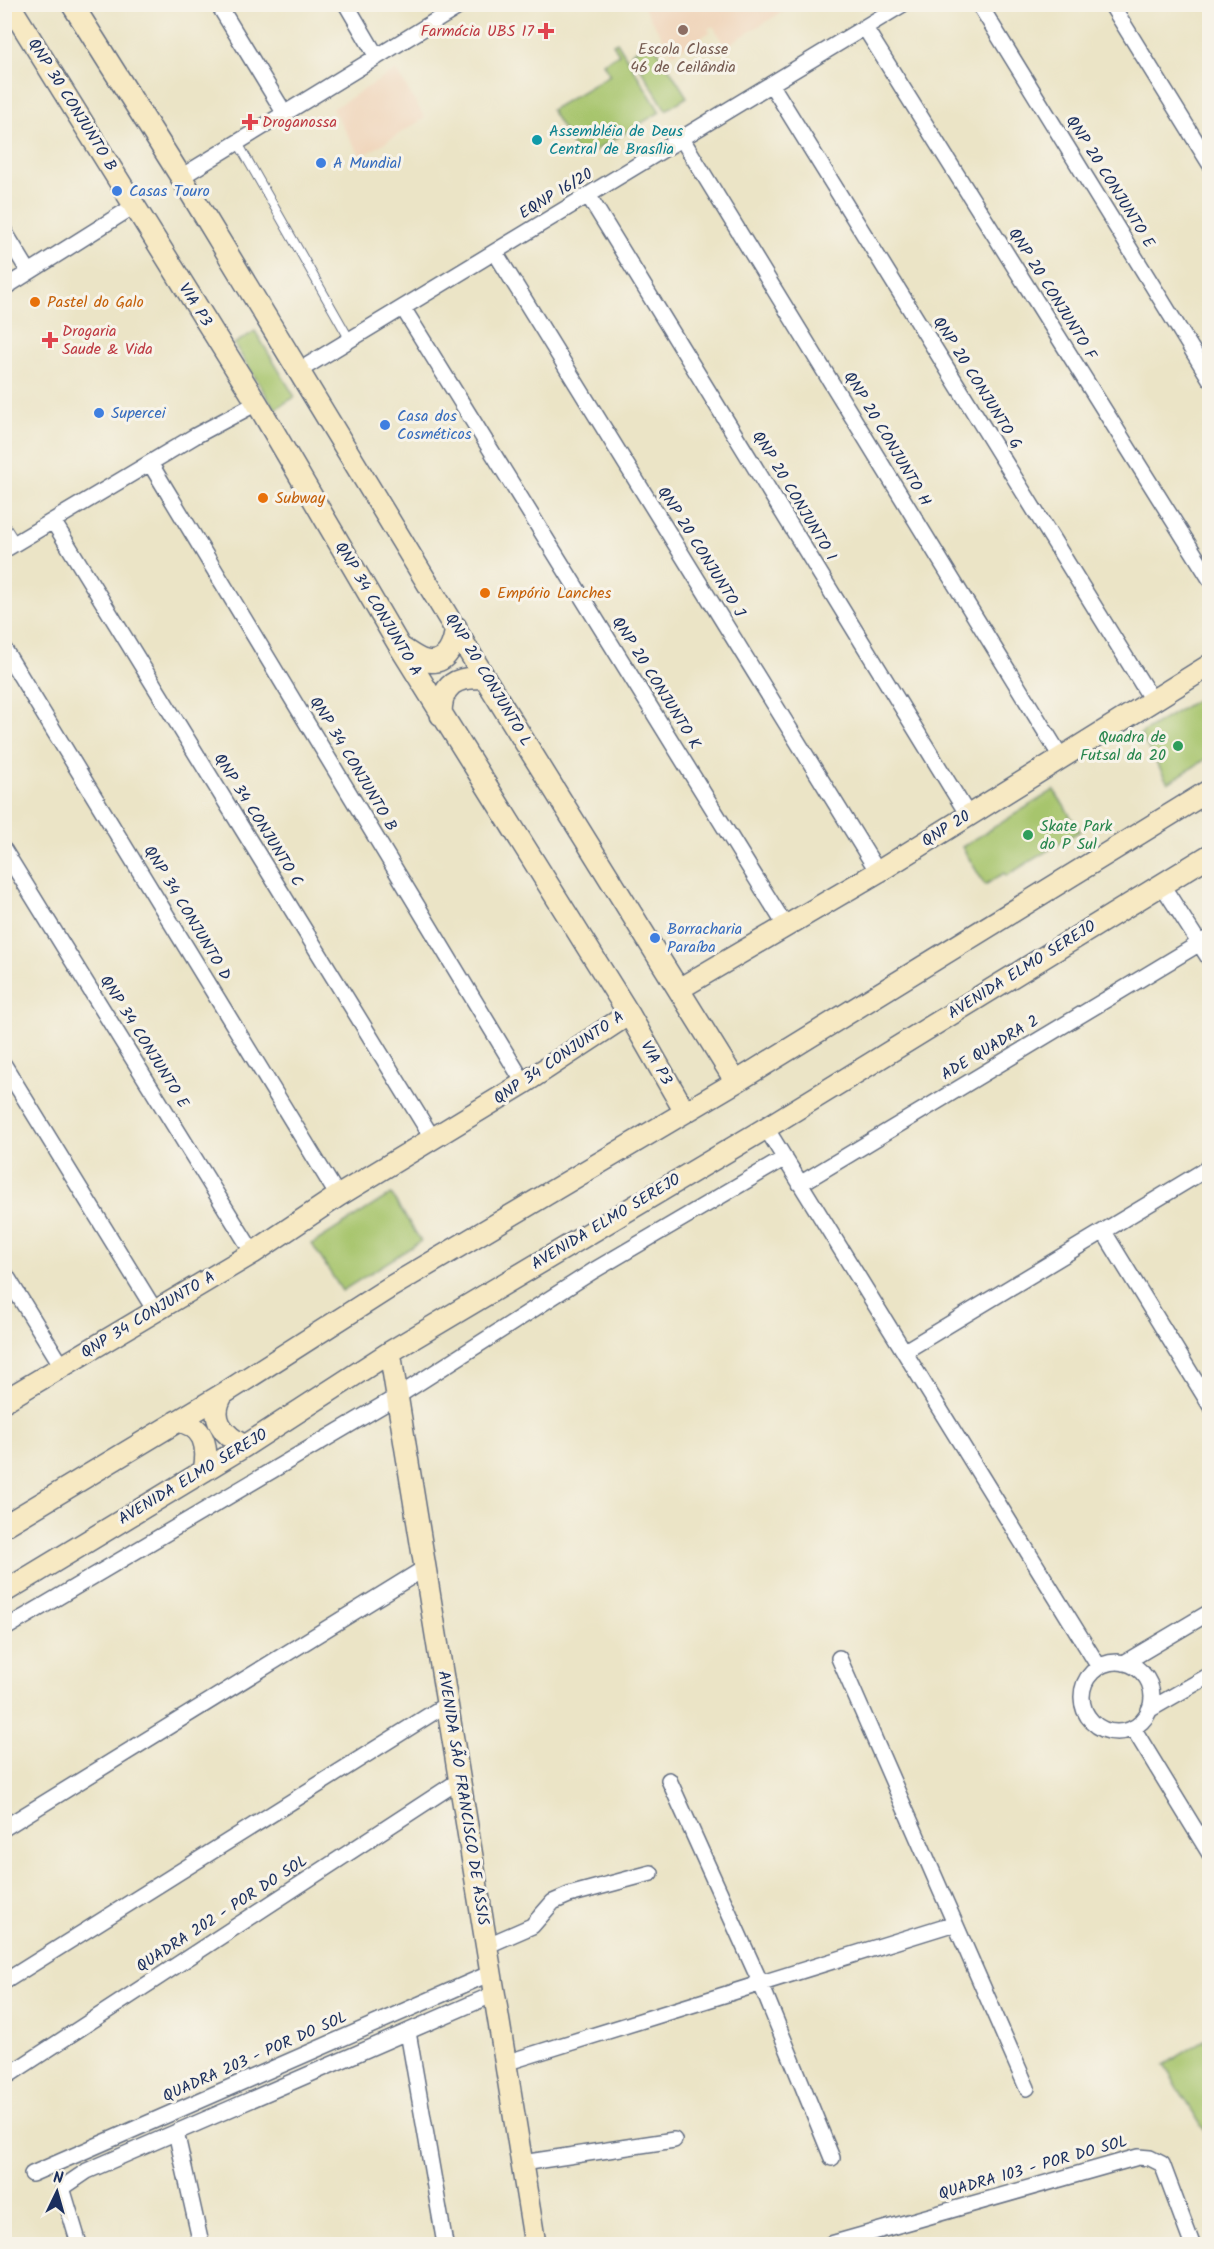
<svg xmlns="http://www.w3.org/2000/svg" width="1214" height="2249" font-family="Kalam,sans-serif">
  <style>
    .built { fill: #f0d6bc }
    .green { fill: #a7c56d; stroke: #617a66; stroke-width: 1.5 }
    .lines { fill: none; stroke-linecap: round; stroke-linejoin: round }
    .lane-casing { stroke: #646e82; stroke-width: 10 }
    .street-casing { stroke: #646e82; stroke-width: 18 }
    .secondary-casing { stroke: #646e82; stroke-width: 24 }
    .lane { stroke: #fff; stroke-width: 8 }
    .street { stroke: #fff; stroke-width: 15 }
    .secondary { stroke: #f7e9c3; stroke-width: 21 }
    .education-dot { fill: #8d6e63; stroke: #f7f3e8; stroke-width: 2 }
    .health-dot { fill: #e0444e; stroke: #f7f3e8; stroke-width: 2 }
    .culture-dot { fill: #0f9aa8; stroke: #f7f3e8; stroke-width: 2 }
    .shop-dot { fill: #3f7fe0; stroke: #f7f3e8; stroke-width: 2 }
    .food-dot { fill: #e8710a; stroke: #f7f3e8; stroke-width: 2 }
    .leisure-dot { fill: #2e9e5b; stroke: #f7f3e8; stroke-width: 2 }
    .labels { text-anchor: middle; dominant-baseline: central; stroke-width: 6; stroke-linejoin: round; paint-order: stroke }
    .health-label { font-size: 16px; fill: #be3a42; stroke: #f7f3e8; text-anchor: start }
    .education-label { font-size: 16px; fill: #785e54; stroke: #f7f3e8 }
    .street-label { font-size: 16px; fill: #1b2f5e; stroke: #f7f3e8 }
    .culture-label { font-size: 16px; fill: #0d838f; stroke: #f7f3e8; text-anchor: start }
    .shop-label { font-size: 16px; fill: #366cbe; stroke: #f7f3e8; text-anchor: start }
    .food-label { font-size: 16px; fill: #c56008; stroke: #f7f3e8; text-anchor: start }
    .leisure-label { font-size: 16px; fill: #27864d; stroke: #f7f3e8; text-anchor: end }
  </style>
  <rect width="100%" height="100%" fill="#f7f3e8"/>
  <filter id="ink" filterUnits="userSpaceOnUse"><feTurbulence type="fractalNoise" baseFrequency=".0167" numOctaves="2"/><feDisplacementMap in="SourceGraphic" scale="12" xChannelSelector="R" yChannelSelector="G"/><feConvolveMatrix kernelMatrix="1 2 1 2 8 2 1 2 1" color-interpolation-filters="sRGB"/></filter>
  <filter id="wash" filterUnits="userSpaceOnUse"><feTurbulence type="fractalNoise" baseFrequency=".008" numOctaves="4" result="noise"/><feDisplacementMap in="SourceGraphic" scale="24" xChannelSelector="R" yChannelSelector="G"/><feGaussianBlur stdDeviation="1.35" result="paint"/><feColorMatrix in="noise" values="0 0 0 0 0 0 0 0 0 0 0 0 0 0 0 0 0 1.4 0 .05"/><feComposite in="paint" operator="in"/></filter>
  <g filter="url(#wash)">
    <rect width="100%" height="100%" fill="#ebe4c6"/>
    <!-- built -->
    <path class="built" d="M642,5H794L726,46L713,26L708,29L710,32L673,54Z
      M396,70L425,118L361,157L332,109Z"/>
    <!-- green -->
    <path class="green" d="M652,41L687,97L666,110L631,53Z
      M617,42L660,112L581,159L551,110L610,75L603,63L619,54L613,44Z
      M255,331L295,397L275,409L234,344Z
      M1209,692V757L1168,783L1140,734Z
      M1054,790L1080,831L1006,876L1004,873L985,885L962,847Z
      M391,1194L421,1241L342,1291L312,1244Z
      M1209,2037V2138L1164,2065Z"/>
  </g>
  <g filter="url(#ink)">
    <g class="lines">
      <!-- lane casing -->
      <g class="lane-casing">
        <path id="lane" d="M238,143L350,340
          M4,524L16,543"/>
      </g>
      <!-- street casing -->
      <g class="street-casing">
        <path id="street" d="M218,4L285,114
          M346,4L377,57
          M979,4L1210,379
          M1111,4L1210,164
          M865,28L1210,579
          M771,84L1152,700
          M682,139L1061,757
          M181,177L463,4
          M588,195L968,815
          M4,231L29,272
          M495,252L878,872
          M4,288L134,206
          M403,308L785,925
          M300,370L903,4
          M150,463L524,1083
          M53,521L433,1139
          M4,550L195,436L257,403
          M4,649L338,1196
          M4,850L253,1253
          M1162,885L1210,960
          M4,1065L154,1309
          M766,1128L1099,1667
          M800,1184L1210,937
          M1104,1232L1210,1405
          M4,1272L62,1366
          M905,1351L1210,1167
          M4,1629L398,1396L593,1271L785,1158
          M839,1658L1027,2088
          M1082 1697a35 35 0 1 1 70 0a35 35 0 1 1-70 0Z
          M1124,1663L1210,1612
          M1149,1710L1210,1675
          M1133,1728L1210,1854
          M669,1780L761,1984L832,2158
          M4,1828L425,1568
          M486,1946L532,1926L553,1902L569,1895L651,1873
          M4,1982L447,1704
          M408,2032L445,2244
          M505,2063L955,1923
          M4,2078L460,1780
          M176,2132L201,2244
          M522,2163L674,2140
          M32,2174L491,1973
          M79,2244L63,2191L65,2186L87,2171L494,1994
          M831,2244L1138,2157L1150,2158L1162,2164L1192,2244"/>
      </g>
      <!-- secondary casing -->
      <g class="secondary-casing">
        <path id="secondary" d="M9,4L257,403L400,647L629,1014L684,1110
          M72,4L181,177L485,678L736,1082
          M400,647C407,651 418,660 426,661C448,665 454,644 456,627
          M441,715C441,684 456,676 485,678
          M679,989L878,872L1210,665
          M390,1352L535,2244
          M223,1394C208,1418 223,1435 245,1446
          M4,1401L253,1253L338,1196L524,1083L629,1014
          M177,1421C204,1425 209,1446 204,1471
          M4,1526L223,1394L392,1286L736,1082L1210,790
          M4,1592L245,1446L390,1352L766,1128L1210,855"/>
      </g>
      <!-- lane -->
      <use href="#lane" class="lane"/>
      <!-- street -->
      <use href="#street" class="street"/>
      <!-- secondary -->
      <use href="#secondary" class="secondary"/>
    </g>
  </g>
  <!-- markers -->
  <circle class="education-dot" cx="683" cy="30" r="6"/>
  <g class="health-dot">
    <path d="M543 22h6v6h6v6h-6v6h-6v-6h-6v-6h6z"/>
    <path d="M247 113h6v6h6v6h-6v6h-6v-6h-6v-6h6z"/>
    <path d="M47 331h6v6h6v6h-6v6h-6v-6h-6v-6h6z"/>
  </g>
  <circle class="culture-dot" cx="537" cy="140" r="6"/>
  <g class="shop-dot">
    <circle cx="321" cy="163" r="6"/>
    <circle cx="117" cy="191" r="6"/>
    <circle cx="99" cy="413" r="6"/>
    <circle cx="385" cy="425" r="6"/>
    <circle cx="655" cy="938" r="6"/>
  </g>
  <g class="food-dot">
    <circle cx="35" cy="302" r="6"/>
    <circle cx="263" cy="498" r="6"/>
    <circle cx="485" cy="593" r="6"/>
  </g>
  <g class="leisure-dot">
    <circle cx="1178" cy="746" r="6"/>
    <circle cx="1028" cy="835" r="6"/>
  </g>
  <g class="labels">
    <!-- health labels -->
    <g class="health-label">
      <text x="534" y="31" text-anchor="end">Farmácia UBS 17</text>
      <text x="262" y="122">Droganossa</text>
      <text x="62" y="331">Drogaria<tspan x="62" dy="18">Saude &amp; Vida</tspan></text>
    </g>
    <!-- education labels -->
    <g class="education-label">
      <text x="683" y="49">Escola Classe<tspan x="683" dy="18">46 de Ceilândia</tspan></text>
    </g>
    <!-- street labels -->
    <g class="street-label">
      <text transform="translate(72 105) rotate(58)">QNP 30 CONJUNTO B</text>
      <text transform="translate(1110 182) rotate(58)">QNP 20 CONJUNTO E</text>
      <text transform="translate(556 194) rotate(-31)">EQNP 16/20</text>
      <text transform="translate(1052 294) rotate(58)">QNP 20 CONJUNTO F</text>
      <text transform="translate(195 305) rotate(58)">VIA P3</text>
      <text transform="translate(977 383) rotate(58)">QNP 20 CONJUNTO G</text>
      <text transform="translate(887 439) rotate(59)">QNP 20 CONJUNTO H</text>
      <text transform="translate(794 496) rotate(59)">QNP 20 CONJUNTO I</text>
      <text transform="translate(701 552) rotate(58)">QNP 20 CONJUNTO J</text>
      <text transform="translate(378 609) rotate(59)">QNP 34 CONJUNTO A</text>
      <text transform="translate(488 680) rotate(59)">QNP 20 CONJUNTO L</text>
      <text transform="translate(656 683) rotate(58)">QNP 20 CONJUNTO K</text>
      <text transform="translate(353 764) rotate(59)">QNP 34 CONJUNTO B</text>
      <text transform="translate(258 820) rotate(58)">QNP 34 CONJUNTO C</text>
      <text transform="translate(946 829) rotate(-32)">QNP 20</text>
      <text transform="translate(187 913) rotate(59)">QNP 34 CONJUNTO D</text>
      <text transform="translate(1022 970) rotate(-32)">AVENIDA ELMO SEREJO</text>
      <text transform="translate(144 1042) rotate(58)">QNP 34 CONJUNTO E</text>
      <text transform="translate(990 1048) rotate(-31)">ADE QUADRA 2</text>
      <text transform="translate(559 1058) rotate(-34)">QNP 34 CONJUNTO A</text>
      <text transform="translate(656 1063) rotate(61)">VIA P3</text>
      <text transform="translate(606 1222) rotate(-31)">AVENIDA ELMO SEREJO</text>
      <text transform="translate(148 1315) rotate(-31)">QNP 34 CONJUNTO A</text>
      <text transform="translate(193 1477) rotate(-31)">AVENIDA ELMO SEREJO</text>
      <text transform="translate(463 1798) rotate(81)">AVENIDA SÃO FRANCISCO DE ASSIS</text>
      <text transform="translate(222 1914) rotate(-33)">QUADRA 202 - POR DO SOL</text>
      <text transform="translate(255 2057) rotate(-24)">QUADRA 203 - POR DO SOL</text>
      <text transform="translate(1033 2168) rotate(-16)">QUADRA 103 - POR DO SOL</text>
    </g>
    <!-- culture labels -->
    <g class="culture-label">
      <text x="549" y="131">Assembléia de Deus<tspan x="549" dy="18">Central de Brasília</tspan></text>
    </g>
    <!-- shop labels -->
    <g class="shop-label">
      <text x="333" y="163">A Mundial</text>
      <text x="129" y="191">Casas Touro</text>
      <text x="111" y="413">Supercei</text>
      <text x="397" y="416">Casa dos<tspan x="397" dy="18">Cosméticos</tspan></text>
      <text x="667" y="929">Borracharia<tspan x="667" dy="18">Paraíba</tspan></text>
    </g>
    <!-- food labels -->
    <g class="food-label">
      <text x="47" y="302">Pastel do Galo</text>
      <text x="275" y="498">Subway</text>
      <text x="497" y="593">Empório Lanches</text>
    </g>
    <!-- leisure labels -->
    <g class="leisure-label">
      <text x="1166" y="737">Quadra de<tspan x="1166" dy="18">Futsal da 20</tspan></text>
      <text x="1040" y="826" text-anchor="start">Skate Park<tspan x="1040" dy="18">do P Sul</tspan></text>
    </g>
  </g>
  <!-- margin -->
  <rect width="1214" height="2249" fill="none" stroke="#f7f3e8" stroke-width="24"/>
  <!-- north arrow -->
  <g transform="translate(57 2192) rotate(5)" stroke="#f7f3e8" stroke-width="4.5" paint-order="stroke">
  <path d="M0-4.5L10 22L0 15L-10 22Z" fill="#1b2f5e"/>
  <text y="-9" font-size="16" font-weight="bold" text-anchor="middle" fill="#1b2f5e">N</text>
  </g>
</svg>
